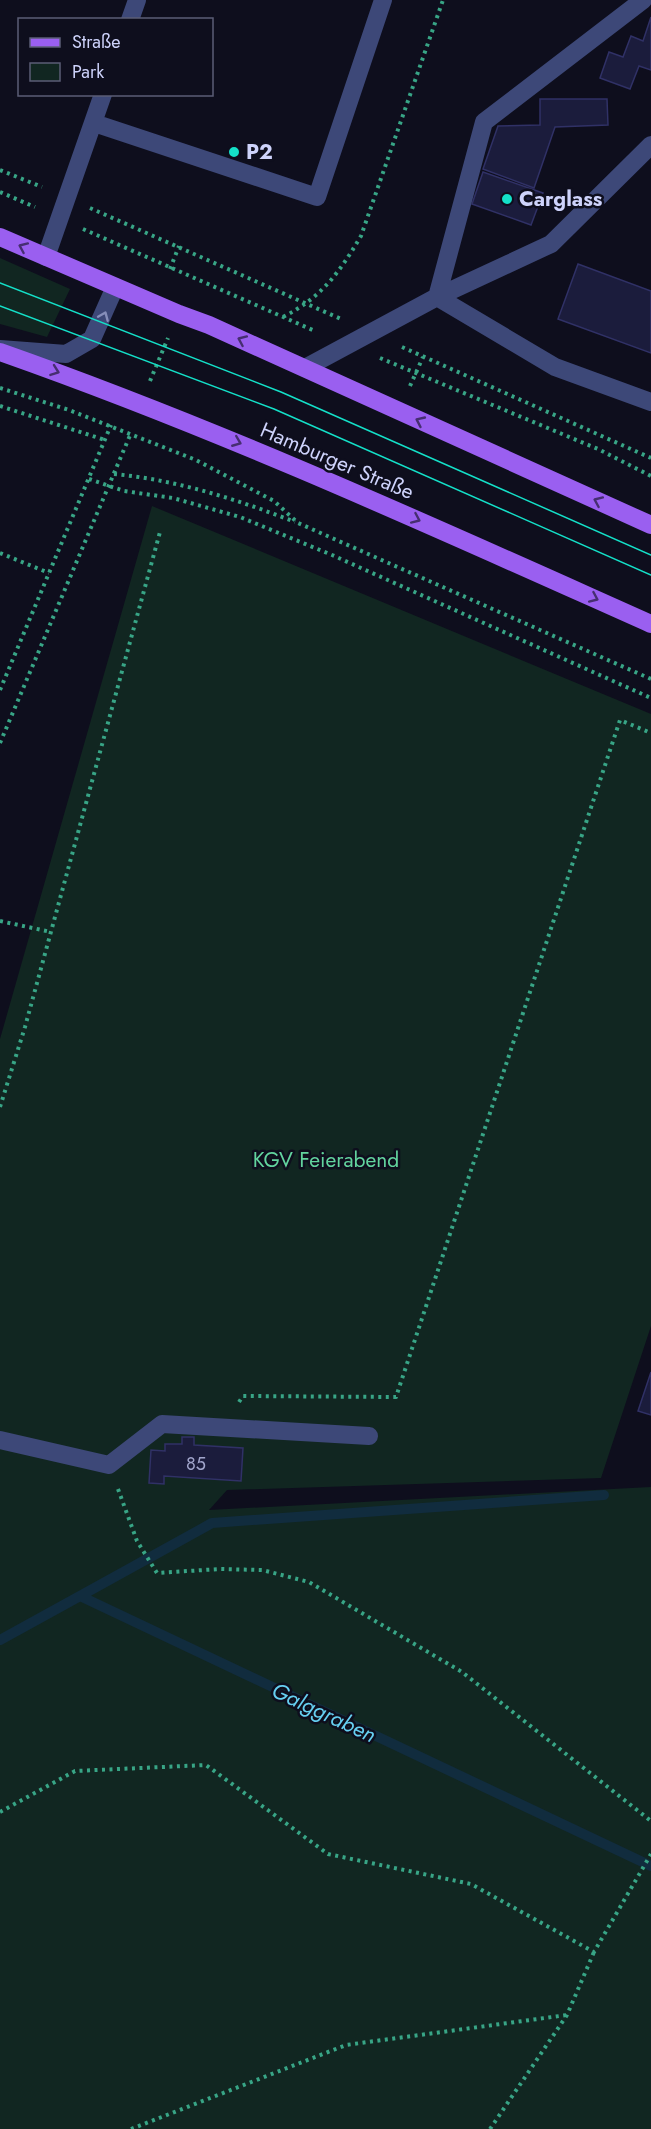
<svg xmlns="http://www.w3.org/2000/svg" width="651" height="2129" font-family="Jost,sans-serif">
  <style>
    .green { fill: #112621 }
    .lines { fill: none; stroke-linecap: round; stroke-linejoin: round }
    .stream { stroke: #112c3e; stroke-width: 10 }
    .building { fill: #1b1c3c; stroke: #303166; stroke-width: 1.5 }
    .path { stroke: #38a586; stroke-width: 4; stroke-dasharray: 3 4.5; stroke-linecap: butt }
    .minor { stroke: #3d4878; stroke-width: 18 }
    .major { stroke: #9a5ff0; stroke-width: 18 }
    .tram { stroke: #14e0c8; stroke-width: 1.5 }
    .oneway { stroke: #462e71 }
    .oneway2 { stroke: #868eba }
    .poi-dot { fill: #14e0c8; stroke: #0e0e1d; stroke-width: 2 }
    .labels { text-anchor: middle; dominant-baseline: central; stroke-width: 5; stroke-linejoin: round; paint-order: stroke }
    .number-label { font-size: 18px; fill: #a1a5cb }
    .poi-label { font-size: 21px; font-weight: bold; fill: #ced3fb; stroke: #0e0e1d; text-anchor: start }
    .street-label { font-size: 21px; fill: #ced3fb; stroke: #0e0e1d }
    .park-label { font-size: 21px; fill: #62d39e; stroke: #0e0e1d }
    .water-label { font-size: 22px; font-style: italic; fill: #66cff1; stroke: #0e0e1d }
  </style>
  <rect width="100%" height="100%" fill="#0e0e1d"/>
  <!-- green -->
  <path class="green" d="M0,258L70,289L47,337L0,324Z
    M152,506L651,714V1326L601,1478L227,1490L209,1510L651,1487V2129H0V1039Z"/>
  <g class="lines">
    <!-- stream -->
    <path class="stream" d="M80,1596L212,1523L604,1495
      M0,1640L80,1596L651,1866"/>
  </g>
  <!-- building -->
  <path class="building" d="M651,17V70L639,66L630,89L600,78L609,52L623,57L631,36L643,41Z
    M540,99H607L608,125L555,127L534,188L483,169L498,126L540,125Z
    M483,172L543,193L531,225L472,204Z
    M578,264L651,291V353L558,319Z
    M651,1372V1415L638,1411Z
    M182,1437H194V1445L243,1448L241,1481L164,1476V1484L149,1483L151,1450L165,1451V1444H182Z"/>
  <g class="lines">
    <!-- path -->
    <path class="path" d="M0,170L42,187
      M0,192L35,207
      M90,208L341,319
      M83,229L315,331
      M170,269L179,246
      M283,317C322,297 339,273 361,236L443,0
      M402,347L651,458
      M380,358L598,449L651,476
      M150,381L168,338
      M410,386L423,357
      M0,388L69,410L196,460L274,501L298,523L651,679
      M0,406L105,440
      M114,474C177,480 236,499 295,522
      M89,479L124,491L173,498L240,517L332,555L651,698
      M0,553L49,573
      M0,690L111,425
      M0,743L131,433
      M0,921L51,932
      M0,1107L25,1027L160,532
      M239,1402L243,1396L396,1397L620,720L651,733
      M118,1489L137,1541L157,1573L220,1569L262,1570L309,1582L462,1672L651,1821
      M0,1812L75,1771L206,1765L328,1854L471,1884L594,1952L651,1854
      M131,2129L346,2045L567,2015
      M490,2129L567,2015L594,1952"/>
    <!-- minor -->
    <path class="minor" d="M643,0L484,122L437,297L551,244L651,145
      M130,20L137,0
      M94,123L317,197L383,0
      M46,257L103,94
      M0,349L66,354L92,339L115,287
      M305,368L437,297L555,367L651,402
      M0,1440L109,1465L162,1424L369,1436"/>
    <!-- major -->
    <path class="major" d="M0,237L179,314L209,325L651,525
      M0,352C222,430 436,528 651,624"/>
    <!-- tram -->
    <path class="tram" d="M0,283L281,392L651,555
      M0,306L274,409L651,575"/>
  </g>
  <!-- one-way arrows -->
  <defs><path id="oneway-chevron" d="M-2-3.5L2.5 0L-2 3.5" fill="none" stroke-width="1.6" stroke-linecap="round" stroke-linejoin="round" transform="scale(1.5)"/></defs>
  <g class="oneway">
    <use href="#oneway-chevron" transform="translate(23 247) rotate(-156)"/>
    <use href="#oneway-chevron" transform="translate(242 340) rotate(-156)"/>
    <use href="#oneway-chevron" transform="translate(55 371) rotate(20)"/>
    <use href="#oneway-chevron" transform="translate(420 421) rotate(-155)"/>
    <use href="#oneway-chevron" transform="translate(237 442) rotate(22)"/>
    <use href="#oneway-chevron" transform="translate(598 501) rotate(-156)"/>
    <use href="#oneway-chevron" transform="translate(416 519) rotate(24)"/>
    <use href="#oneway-chevron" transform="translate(594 598) rotate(24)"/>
  </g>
  <use class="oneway2" href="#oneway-chevron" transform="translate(104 316) rotate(-67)"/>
  <!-- markers -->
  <g class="poi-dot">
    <circle cx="234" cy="152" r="6"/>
    <circle cx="507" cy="199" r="6"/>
  </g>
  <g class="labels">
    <!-- number labels -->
    <g class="number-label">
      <text x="196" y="1464">85</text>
    </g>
    <!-- poi labels -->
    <g class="poi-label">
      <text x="246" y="152">P2</text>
      <text x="519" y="199">Carglass</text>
    </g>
    <!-- street labels -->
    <g class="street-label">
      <text transform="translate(337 461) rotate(23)">Hamburger Straße</text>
    </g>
    <!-- park labels -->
    <g class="park-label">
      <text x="326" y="1160">KGV Feierabend</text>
    </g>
    <!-- water labels -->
    <g class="water-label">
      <text transform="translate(324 1712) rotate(25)">Galggraben</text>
    </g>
  </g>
  <!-- legend -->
  <rect x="18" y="18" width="195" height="78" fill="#0e0e1d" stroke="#5b5d76" stroke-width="1.5"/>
  <rect x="30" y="38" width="30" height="9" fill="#9a5ff0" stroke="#5b5d76" stroke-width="1.5"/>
  <text x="72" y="48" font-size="18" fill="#ced3fb">Straße</text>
  <rect x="30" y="63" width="30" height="18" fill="#112621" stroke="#5b5d76" stroke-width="1.5"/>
  <text x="72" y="78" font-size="18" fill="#ced3fb">Park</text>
</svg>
